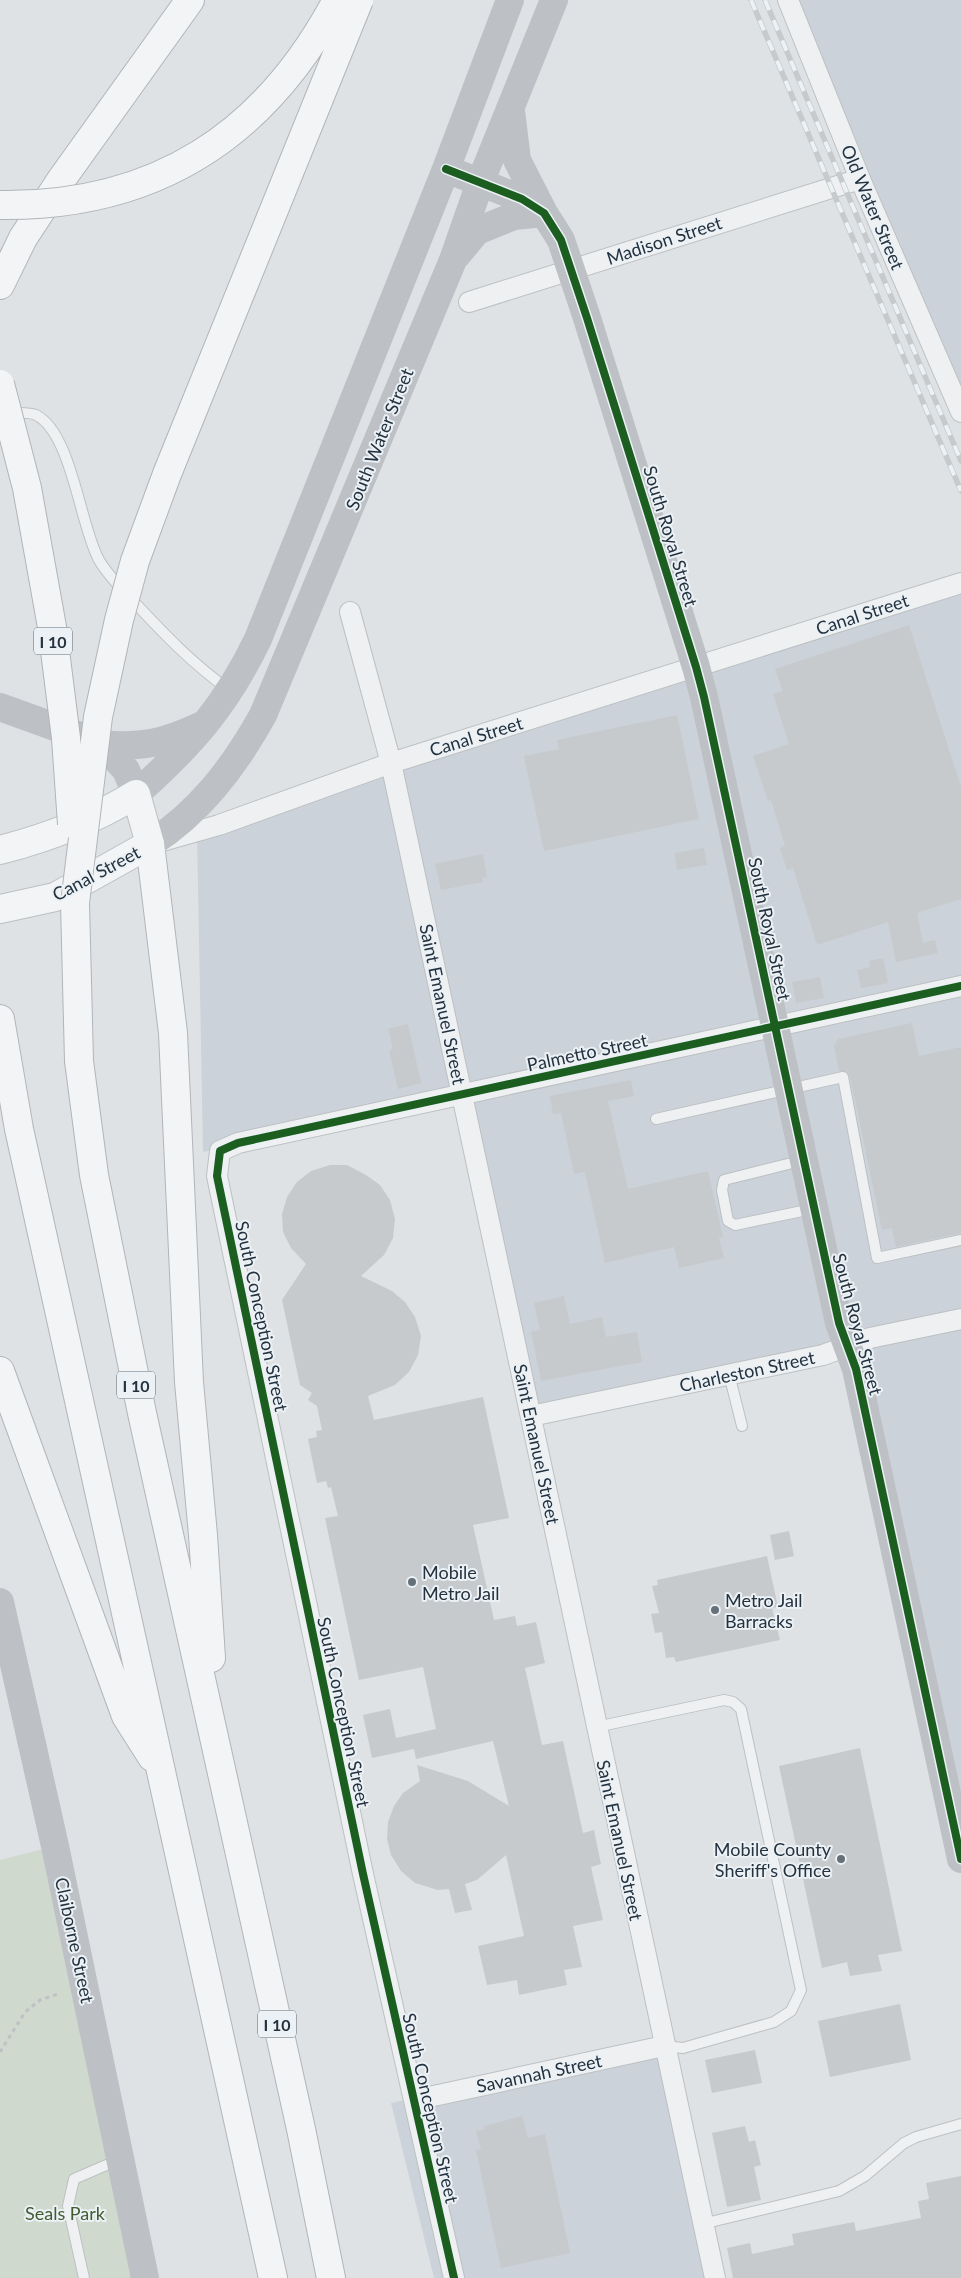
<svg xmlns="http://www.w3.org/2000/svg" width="961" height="2278" font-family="Lato,sans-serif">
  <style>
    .built { fill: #cbd2d9 }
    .green { fill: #d0d9ce }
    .building { fill: #c6cacd }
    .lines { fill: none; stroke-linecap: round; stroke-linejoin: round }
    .lane-casing { stroke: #bcc0c3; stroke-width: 12 }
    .street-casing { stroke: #bcc0c3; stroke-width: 22 }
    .primary-casing { stroke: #babfc2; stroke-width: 30 }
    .highway-casing { stroke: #b0b5ba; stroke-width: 30 }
    .path { stroke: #bdc2c5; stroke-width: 3; stroke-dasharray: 4 4; stroke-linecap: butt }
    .lane { stroke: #eef0f1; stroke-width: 10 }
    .street { stroke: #eef0f1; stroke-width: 20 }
    .secondary { stroke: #bdc1c5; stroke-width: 28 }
    .primary { stroke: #f3f4f5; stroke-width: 28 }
    .highway { stroke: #f3f4f5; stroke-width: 28 }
    .rail-casing { stroke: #c7cacc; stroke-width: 5.5 }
    .rail { stroke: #ebf1f5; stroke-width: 4; stroke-dasharray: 11; stroke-linecap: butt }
    .highway-bridge-casing { stroke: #b0b5ba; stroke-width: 30; stroke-linecap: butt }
    .highway-bridge { stroke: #f3f4f5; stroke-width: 28 }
    .cycleway-casing { stroke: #ebf1f5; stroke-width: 11 }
    .cycleway { stroke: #1b5e20; stroke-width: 8 }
    .poi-dot { fill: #657079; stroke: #ebf1f5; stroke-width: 2 }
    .labels { text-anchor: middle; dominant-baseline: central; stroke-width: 4; stroke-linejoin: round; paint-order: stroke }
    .shield { fill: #ebf1f5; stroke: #606b76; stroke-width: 1 }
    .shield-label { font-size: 16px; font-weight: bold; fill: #24323f }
    .street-label { font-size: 18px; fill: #24323f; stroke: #ebf1f5 }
    .poi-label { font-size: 18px; fill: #24323f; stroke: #ebf1f5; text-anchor: start }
    .park-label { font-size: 18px; fill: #405c30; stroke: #ebf1f5 }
  </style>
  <rect width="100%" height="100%" fill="#dee2e5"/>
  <!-- built -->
  <path class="built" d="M799,0H961V401Z
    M961,580V1859L848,1346L531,1416L462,1095L203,1152L197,832Z
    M675,2040L722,2278H434L391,2103Z"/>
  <!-- green -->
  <path class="green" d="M55,1846L145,2278H0V1860Z"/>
  <!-- building -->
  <path class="building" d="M909,625L961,787V899L917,913L923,943L935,940L938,953L896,962L888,922L817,945L793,868L787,870L780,848L785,846L771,800L768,801L753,756L789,744L773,694L783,691L775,669Z
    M677,715L699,819L544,851L524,756L559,749L557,740Z
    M704,848L707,865L677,870L675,853Z
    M483,854L487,877L482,878L483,882L441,890L435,864Z
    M883,958L888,983L861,988L857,970L870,967L869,961Z
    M820,977L824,998L796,1003L792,982Z
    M912,1023L919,1056L961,1047V1233L896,1247L892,1228L882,1230L850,1076L846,1071H839L834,1046L838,1039Z
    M408,1024L421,1083L398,1089L389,1050L393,1049L388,1029Z
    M631,1080L634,1096L608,1101L628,1189L708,1171L723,1237L719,1238L724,1258L679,1268L674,1247L605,1263L585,1172L574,1174L561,1113L553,1114L550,1096Z
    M330,1165H347L366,1175L380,1185L390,1200L395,1219L393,1238L384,1255L361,1276L392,1291L405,1302L415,1317L421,1336L418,1355L409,1372L395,1385L368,1396L374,1420L483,1397L509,1518L473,1525L494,1620L515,1616L517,1626L536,1622L545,1663L525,1668L542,1745L563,1741L583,1833L594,1830L601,1864L591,1867L603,1920L573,1926L582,1967L564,1970L567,1985L519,1995L517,1980L487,1985L478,1946L524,1936L506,1855L477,1880L465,1884L472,1910L455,1913L449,1889L438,1890L415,1883L401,1871L391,1855L387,1839L388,1822L394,1806L403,1793L420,1781L417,1765L468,1781L509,1806L493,1741L416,1759L414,1749L372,1758L363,1715L390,1709L396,1738L436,1729L423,1667L359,1680L325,1518L338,1516L331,1487L328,1488L326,1481L317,1483L308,1439L317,1437L316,1431L322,1430L317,1406L308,1400L312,1393L300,1385L282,1300L306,1264L291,1248L283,1232L282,1214L287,1197L297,1182L311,1171Z
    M564,1296L570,1324L602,1317L606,1337L637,1332L642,1362L541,1381L531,1332L540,1330L534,1303Z
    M789,1531L794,1556L775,1560L770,1535Z
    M767,1556L778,1607L772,1608L780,1640L676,1662L674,1657L666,1658L662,1632L655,1633L651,1614L659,1613L652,1586L658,1585L657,1580Z
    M860,1748L902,1951L878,1955L882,1971L850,1976L847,1962L822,1968L779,1766Z
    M900,2004L911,2060L830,2077L818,2021Z
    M755,2050L762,2083L712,2093L705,2060Z
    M522,2116L528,2138L545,2134L570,2253L501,2268L476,2150L481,2149L476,2131L485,2129L484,2126Z
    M745,2126L749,2142L755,2140L761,2165L754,2167L761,2200L727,2207L712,2133Z
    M961,2176V2278H733L727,2248L750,2243L752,2254L794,2245L792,2234L854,2222L856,2231L921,2218L918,2201L929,2199L926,2183Z"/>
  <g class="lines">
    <!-- lane casing -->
    <g class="lane-casing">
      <path id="lane" d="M10,413C17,413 30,412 36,415C72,433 80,526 99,560C108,576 123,590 136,604C165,635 193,664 228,689
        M656,1119L843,1077L877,1258L961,1240
        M804,1160L724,1180L722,1190L728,1221L735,1225L812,1209
        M729,1374L742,1426
        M596,1727L724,1700L733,1702L741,1709L799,1981L801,1990L791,2011L774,2022L683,2048L664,2046
        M702,2224L839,2191L865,2176L904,2143L916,2137L961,2124
        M84,2278L68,2206L74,2179L118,2160"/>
    </g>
    <!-- street casing -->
    <g class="street-casing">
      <path id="street" d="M788,0L860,179L961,412
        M469,302L860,179
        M350,612L391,763L715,2278
        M159,842L219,825L391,763L961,583
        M531,1416L823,1355L870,1338L961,1319
        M415,2100L664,2046
        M454,2278L363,1874L217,1176L220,1151L238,1143L961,986"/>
    </g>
    <!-- primary casing -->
    <g class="primary-casing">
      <path id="primary" d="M0,850C47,838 94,820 136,794L150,844L55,897L0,909"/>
    </g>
    <!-- highway casing -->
    <g class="highway-casing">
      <path id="highway" d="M0,285L23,238L61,180L190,0
        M150,844L173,1033L189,1382L203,1535L211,1658
        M75,903L79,1061L94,1175L142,1413L301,2129L331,2278
        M0,1019L19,1129L273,2278
        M0,1371L126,1716L152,1757"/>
    </g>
    <!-- path -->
    <path class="path" d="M0,2052L25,2012L40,2000L58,1994"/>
    <!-- lane -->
    <use href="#lane" class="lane"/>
    <!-- street -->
    <use href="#street" class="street"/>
    <!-- secondary -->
    <path class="secondary" d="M446,169L522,199L544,213L561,240L587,318L696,667L704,697L839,1323L856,1369L961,1859
      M457,255L477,231L514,216L544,213L517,160L511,111
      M0,707L102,744L126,770L136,794C191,745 226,706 258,639L446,169L510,0
      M102,744C141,748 164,743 200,726
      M150,844C200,812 234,767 263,715L453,260L480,183L554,0
      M0,1602L55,1846L145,2278"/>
    <!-- primary -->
    <use href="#primary" class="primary"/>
    <!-- highway -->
    <use href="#highway" class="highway"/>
    <!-- rail casing -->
    <g class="rail-casing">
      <path id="rail" d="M751,0L961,491
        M765,0L961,461"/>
    </g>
    <!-- rail -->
    <use href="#rail" class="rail"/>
    <!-- highway-bridge casing -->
    <g class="highway-bridge-casing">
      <path id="highway-bridge" d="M0,205C155,207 265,136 337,0
        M0,384L27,488L52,627L66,738L72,824
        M75,903L98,717L119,620L135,561L167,474L359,0"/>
    </g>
    <!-- highway-bridge -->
    <use href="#highway-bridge" class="highway-bridge"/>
    <!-- cycleway casing -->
    <g class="cycleway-casing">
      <path id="cycleway" d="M446,169L522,199L544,213L561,240L587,318L696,667L704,697L839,1323L856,1369L961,1859
        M454,2278L363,1874L217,1176L220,1151L238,1143L961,986"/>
    </g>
    <!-- cycleway -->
    <use href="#cycleway" class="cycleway"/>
  </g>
  <!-- markers -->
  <g class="poi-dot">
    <circle cx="412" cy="1582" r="5"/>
    <circle cx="715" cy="1610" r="5"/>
    <circle cx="841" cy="1859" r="5"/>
  </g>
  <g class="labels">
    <!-- shield labels -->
    <g class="shield">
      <rect x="34" y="627.5" width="38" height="27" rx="4"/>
      <rect x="117" y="1371.5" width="38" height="27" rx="4"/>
      <rect x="258" y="2010.5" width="38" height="27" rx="4"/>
    </g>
    <g class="shield-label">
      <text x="53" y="641">I 10</text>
      <text x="136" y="1385">I 10</text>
      <text x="277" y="2024">I 10</text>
    </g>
    <!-- street labels -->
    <g class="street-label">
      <text transform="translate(873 207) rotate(67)">Old Water Street</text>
      <text transform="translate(664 240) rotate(-18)">Madison Street</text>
      <text transform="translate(379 439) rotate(-68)">South Water Street</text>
      <text transform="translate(671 536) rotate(73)">South Royal Street</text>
      <text transform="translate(862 614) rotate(-18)">Canal Street</text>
      <text transform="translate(476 736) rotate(-17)">Canal Street</text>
      <text transform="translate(96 873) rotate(-28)">Canal Street</text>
      <text transform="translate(770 929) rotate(78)">South Royal Street</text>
      <text transform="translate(443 1004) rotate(78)">Saint Emanuel Street</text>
      <text transform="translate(587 1052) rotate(-12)">Palmetto Street</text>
      <text transform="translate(262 1316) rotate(78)">South Conception Street</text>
      <text transform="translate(858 1324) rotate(75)">South Royal Street</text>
      <text transform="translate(747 1371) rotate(-12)">Charleston Street</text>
      <text transform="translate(537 1444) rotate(78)">Saint Emanuel Street</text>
      <text transform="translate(344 1712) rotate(78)">South Conception Street</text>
      <text transform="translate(620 1840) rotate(78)">Saint Emanuel Street</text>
      <text transform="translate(75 1940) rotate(78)">Claiborne Street</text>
      <text transform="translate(539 2073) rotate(-12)">Savannah Street</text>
      <text transform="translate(431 2108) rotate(77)">South Conception Street</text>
    </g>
    <!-- poi labels -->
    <g class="poi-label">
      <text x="422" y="1572">Mobile<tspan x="422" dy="21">Metro Jail</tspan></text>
      <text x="725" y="1600">Metro Jail<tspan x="725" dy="21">Barracks</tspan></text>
      <text x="831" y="1849" text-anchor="end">Mobile County<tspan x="831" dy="21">Sheriff's Office</tspan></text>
    </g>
    <!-- park labels -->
    <g class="park-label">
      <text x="65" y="2213">Seals Park</text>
    </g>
  </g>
</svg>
